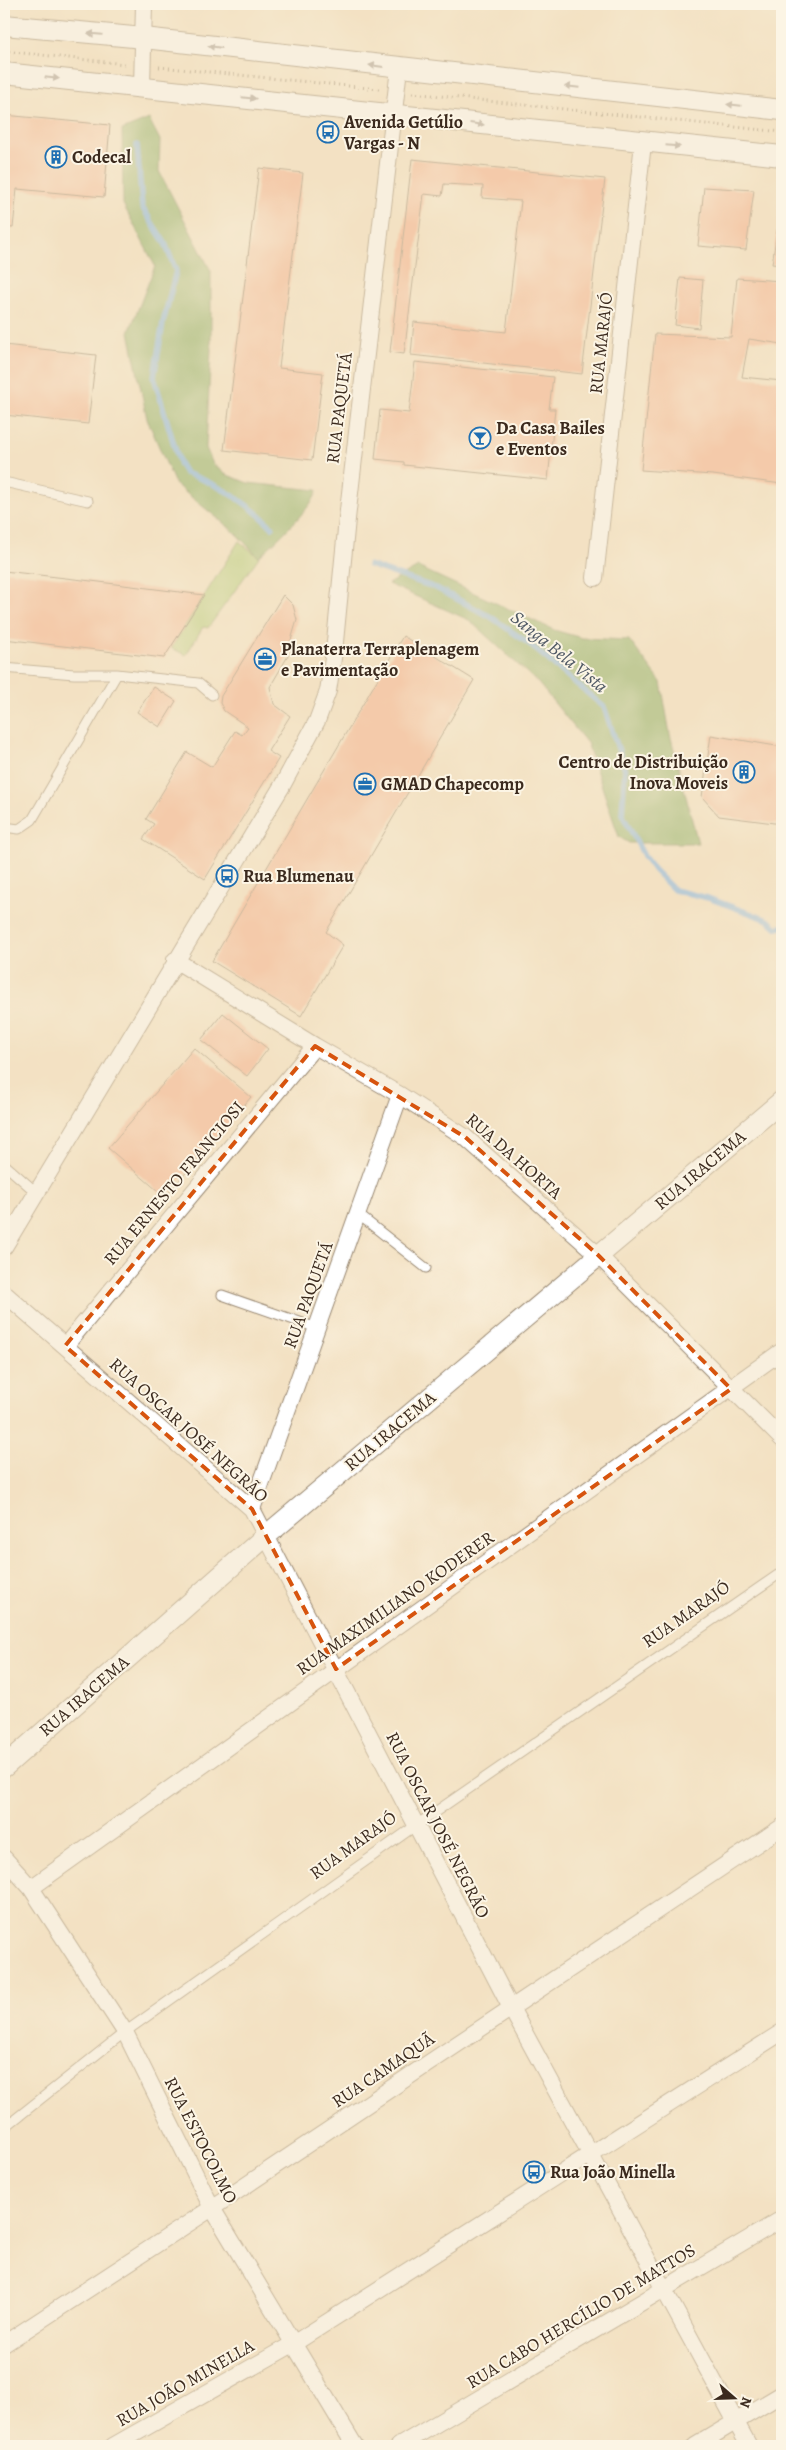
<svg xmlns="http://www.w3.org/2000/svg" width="786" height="2450" font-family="Alegreya,serif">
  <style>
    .green { fill: #aaca72; stroke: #727a48 }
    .forest { fill: #87ae64; stroke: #616c41 }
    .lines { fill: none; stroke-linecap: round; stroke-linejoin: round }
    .stream { stroke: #78b1e8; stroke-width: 5.5 }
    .building { fill: #f6ae8c }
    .service-casing { stroke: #978670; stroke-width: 11 }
    .minor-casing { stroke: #978670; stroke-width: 18 }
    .tertiary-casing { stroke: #978670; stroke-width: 22 }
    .path { stroke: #978670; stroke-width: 3; stroke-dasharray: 1 4; stroke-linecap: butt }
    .service { stroke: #fff; stroke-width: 9 }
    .minor { stroke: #fff; stroke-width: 16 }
    .tertiary { stroke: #fff; stroke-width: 20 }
    .oneway { fill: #a79f9a }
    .marked { fill: none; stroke: #d7540e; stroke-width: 4; stroke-dasharray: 10 6; stroke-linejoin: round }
    .labels { text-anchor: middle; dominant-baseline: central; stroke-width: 4; stroke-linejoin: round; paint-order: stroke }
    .poi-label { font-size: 18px; font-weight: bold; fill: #3b2a1e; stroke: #fcf5e5; text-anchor: start }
    .street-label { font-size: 18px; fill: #3b2a1e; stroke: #fcf5e5 }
    .water-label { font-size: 19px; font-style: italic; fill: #505965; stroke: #fcf5e5 }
  </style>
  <rect width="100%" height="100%" fill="#fcf5e5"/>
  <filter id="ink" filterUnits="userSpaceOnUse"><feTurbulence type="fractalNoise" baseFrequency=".02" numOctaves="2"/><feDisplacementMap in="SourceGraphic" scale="10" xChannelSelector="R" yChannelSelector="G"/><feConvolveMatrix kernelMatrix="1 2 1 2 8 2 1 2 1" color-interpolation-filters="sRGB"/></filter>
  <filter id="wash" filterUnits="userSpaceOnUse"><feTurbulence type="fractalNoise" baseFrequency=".0096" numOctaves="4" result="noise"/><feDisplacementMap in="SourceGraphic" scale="20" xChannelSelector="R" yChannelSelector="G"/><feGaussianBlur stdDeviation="1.12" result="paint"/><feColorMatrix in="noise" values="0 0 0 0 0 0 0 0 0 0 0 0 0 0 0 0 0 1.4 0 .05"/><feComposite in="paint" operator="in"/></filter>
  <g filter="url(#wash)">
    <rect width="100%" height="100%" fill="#f3e1c3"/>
    <!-- green -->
    <path class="green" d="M239,541L259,557L208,628L203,627L186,655L171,648Z"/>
    <!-- forest -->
    <path class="forest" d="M149,119L160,140L159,171L211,271V350L206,448L213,464L225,474L248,483L317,490C317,504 270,546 259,557L232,530L175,484L147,419L129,332L155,266L123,204L122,130Z
      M418,567L554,630L582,638L629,640L661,682L670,734L698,843H629L619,837L587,743L538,683L469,620L388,584Z"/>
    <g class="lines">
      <!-- stream -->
      <path class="stream" d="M137,145L142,207L165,243L176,271L163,323L154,377L180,465L185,473C219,484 246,501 272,527
        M369,565L436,588L491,617L528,643L604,707L625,769L622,814L644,856L654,870L674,890L708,898L768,920L777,928L782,927"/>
    </g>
    <g id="blocks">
      <!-- building -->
      <path class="building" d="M4,115L110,125L104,197L17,189L13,228L4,227Z
        M412,159L605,179L582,374L411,355L414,322L506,332L521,201L482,198L483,186L444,184L442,196L424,194L404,354L390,352Z
        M259,168L303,173L279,368L323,373L312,460L224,450Z
        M704,187L754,190L746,250L698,246Z
        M781,205H782V265L772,264Z
        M680,278L703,280L699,328L675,325Z
        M737,278L782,281V344L749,339L742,377L782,381V484L713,475L641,470L655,334L731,337Z
        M4,345L96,355L88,424L4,415Z
        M415,362L553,377L549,409H555L548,480L404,465V462L375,459L380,410L409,413Z
        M4,571L83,580L204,595L164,658L4,639Z
        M283,595L293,605L297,620L289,647L292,649L270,687L274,704L290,716L268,751L279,758L205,879L143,839L154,824L146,819L187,752L212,767L235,731L242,735L248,727L224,711L220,703L221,696Z
        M403,636L474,680L326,932L343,945L301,1016L212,961Z
        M154,687L176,701L160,727L137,712Z
        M711,735L782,747V824L719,816L702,797Z
        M223,1013L268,1049L247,1076L201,1040Z
        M194,1048L251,1097L165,1197L108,1148Z"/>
    </g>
  </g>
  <g filter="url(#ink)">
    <use href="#blocks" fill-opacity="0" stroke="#978670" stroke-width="1"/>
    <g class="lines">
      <!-- service casing -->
      <g class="service-casing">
        <path id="service" d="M4,482L88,501
          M4,668L74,674H117L198,683L212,695
          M4,827L19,829L32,820L117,674
          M4,1164L37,1193
          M359,1215L426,1268
          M222,1295L317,1328
          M4,2128L125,2032L415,1826L782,1572"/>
      </g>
      <!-- minor casing -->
      <g class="minor-casing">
        <path id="minor" d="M142,87L144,4
          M595,578L643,143
          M175,960L315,1046L400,1095L465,1137L598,1255L782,1439
          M4,1247L282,786L317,721L328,691L334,652L347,519L399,68
          M4,1293L252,1509L511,2008L749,2446
          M65,1346L315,1046
          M252,1509L400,1095
          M4,1858L31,1888L125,2032L212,2208L355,2446
          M31,1888L782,1351
          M4,2344L212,2208L782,1827
          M113,2446L293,2344L782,2032
          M399,2446L782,2219
          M695,2446L782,2394"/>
      </g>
      <!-- tertiary casing -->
      <g class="tertiary-casing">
        <path id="tertiary" d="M4,25L144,38L782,110
          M4,73L782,156
          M4,1767L267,1535L782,1101"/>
      </g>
      <!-- path -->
      <path class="path" d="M4,51L125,64
        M159,67L379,89
        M412,93L782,132"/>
      <!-- service -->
      <use href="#service" class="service"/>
      <!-- minor -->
      <use href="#minor" class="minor"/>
      <!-- tertiary -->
      <use href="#tertiary" class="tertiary"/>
    </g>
    <!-- one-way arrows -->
    <defs><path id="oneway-solid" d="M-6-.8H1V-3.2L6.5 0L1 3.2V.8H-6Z" transform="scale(1.25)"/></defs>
    <g class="oneway">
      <use href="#oneway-solid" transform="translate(95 34) rotate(-175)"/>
      <use href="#oneway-solid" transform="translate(215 47) rotate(-173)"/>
      <use href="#oneway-solid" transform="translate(376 66) rotate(-173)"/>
      <use href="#oneway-solid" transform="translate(52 78) rotate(6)"/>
      <use href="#oneway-solid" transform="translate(572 87) rotate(-174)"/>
      <use href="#oneway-solid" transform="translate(249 98) rotate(6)"/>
      <use href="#oneway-solid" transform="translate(734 105) rotate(-174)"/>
      <use href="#oneway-solid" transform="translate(477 124) rotate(7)"/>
      <use href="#oneway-solid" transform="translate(673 146) rotate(5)"/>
    </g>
  </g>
  <!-- marked area -->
  <path d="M0 0H786V2450H0ZM315,1046L465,1137L598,1255L731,1389L336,1669L252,1509L65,1346Z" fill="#f3e1c3" fill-opacity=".55" fill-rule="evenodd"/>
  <path class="marked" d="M315,1046L465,1137L598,1255L731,1389L336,1669L252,1509L65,1346Z"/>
  <!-- icons -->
  <defs>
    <g id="bus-ring" transform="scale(1.125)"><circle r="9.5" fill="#fcf5e5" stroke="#1f6fb2" stroke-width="1.5"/><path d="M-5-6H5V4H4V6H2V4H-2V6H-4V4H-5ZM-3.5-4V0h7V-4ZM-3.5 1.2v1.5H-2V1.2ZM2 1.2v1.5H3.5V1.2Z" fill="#1f6fb2"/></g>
    <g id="building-ring" transform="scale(1.125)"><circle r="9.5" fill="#fcf5e5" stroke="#1f6fb2" stroke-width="1.5"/><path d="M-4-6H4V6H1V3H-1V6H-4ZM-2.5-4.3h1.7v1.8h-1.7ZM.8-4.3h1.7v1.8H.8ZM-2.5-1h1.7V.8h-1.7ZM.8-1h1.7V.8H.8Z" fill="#1f6fb2"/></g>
    <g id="bar-ring" transform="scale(1.125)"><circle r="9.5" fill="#fcf5e5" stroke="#1f6fb2" stroke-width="1.5"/><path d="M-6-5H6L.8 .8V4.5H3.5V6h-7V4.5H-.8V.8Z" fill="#1f6fb2"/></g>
    <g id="office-ring" transform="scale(1.125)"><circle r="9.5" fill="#fcf5e5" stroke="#1f6fb2" stroke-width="1.5"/><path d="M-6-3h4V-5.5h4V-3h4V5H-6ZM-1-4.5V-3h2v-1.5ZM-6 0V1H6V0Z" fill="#1f6fb2"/></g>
  </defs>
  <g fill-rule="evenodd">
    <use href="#bus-ring" x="328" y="132"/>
    <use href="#building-ring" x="56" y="157"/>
    <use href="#bar-ring" x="480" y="438"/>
    <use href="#office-ring" x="265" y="659"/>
    <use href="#building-ring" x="744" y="772"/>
    <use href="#office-ring" x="365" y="784"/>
    <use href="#bus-ring" x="227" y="876"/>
    <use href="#bus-ring" x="534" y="2172"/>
  </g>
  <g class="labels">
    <!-- poi labels -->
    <g class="poi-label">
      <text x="344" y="122">Avenida Getúlio<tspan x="344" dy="21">Vargas - N</tspan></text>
      <text x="72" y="157">Codecal</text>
      <text x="496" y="428">Da Casa Bailes<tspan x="496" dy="21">e Eventos</tspan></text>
      <text x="281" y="649">Planaterra Terraplenagem<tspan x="281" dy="21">e Pavimentação</tspan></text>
      <text x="728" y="762" text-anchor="end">Centro de Distribuição<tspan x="728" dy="21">Inova Moveis</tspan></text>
      <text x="381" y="784">GMAD Chapecomp</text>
      <text x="243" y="876">Rua Blumenau</text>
      <text x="550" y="2172">Rua João Minella</text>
    </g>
    <!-- street labels -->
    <g class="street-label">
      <text transform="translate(601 343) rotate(-84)">RUA MARAJÓ</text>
      <text transform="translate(339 408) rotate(-83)">RUA PAQUETÁ</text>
      <text transform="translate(514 1156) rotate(41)">RUA DA HORTA</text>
      <text transform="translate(700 1170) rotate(-40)">RUA IRACEMA</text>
      <text transform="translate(174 1183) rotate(-50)">RUA ERNESTO FRANCIOSI</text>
      <text transform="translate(308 1295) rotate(-70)">RUA PAQUETÁ</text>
      <text transform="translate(189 1430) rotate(42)">RUA OSCAR JOSÉ NEGRÃO</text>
      <text transform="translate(390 1431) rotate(-40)">RUA IRACEMA</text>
      <text transform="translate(395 1603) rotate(-35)">RUA MAXIMILIANO KODERER</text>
      <text transform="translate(686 1614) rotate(-35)">RUA MARAJÓ</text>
      <text transform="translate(84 1696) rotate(-41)">RUA IRACEMA</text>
      <text transform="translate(438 1825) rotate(63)">RUA OSCAR JOSÉ NEGRÃO</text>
      <text transform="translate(353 1845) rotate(-36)">RUA MARAJÓ</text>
      <text transform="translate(383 2070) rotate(-34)">RUA CAMAQUÃ</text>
      <text transform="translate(201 2140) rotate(63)">RUA ESTOCOLMO</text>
      <text transform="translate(581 2316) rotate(-31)">RUA CABO HERCÍLIO DE MATTOS</text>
      <text transform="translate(185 2383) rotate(-30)">RUA JOÃO MINELLA</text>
    </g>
    <!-- water labels -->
    <g class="water-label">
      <text transform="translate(559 652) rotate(39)">Sanga Bela Vista</text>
    </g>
  </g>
  <!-- margin -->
  <rect width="786" height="2450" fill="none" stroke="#fcf5e5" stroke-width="20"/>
  <!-- north arrow -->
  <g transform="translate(734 2398) rotate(110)" stroke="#fcf5e5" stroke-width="4" paint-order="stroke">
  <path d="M0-4L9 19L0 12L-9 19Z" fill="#3b2a1e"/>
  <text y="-8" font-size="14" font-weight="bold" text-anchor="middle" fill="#3b2a1e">N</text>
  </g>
</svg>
